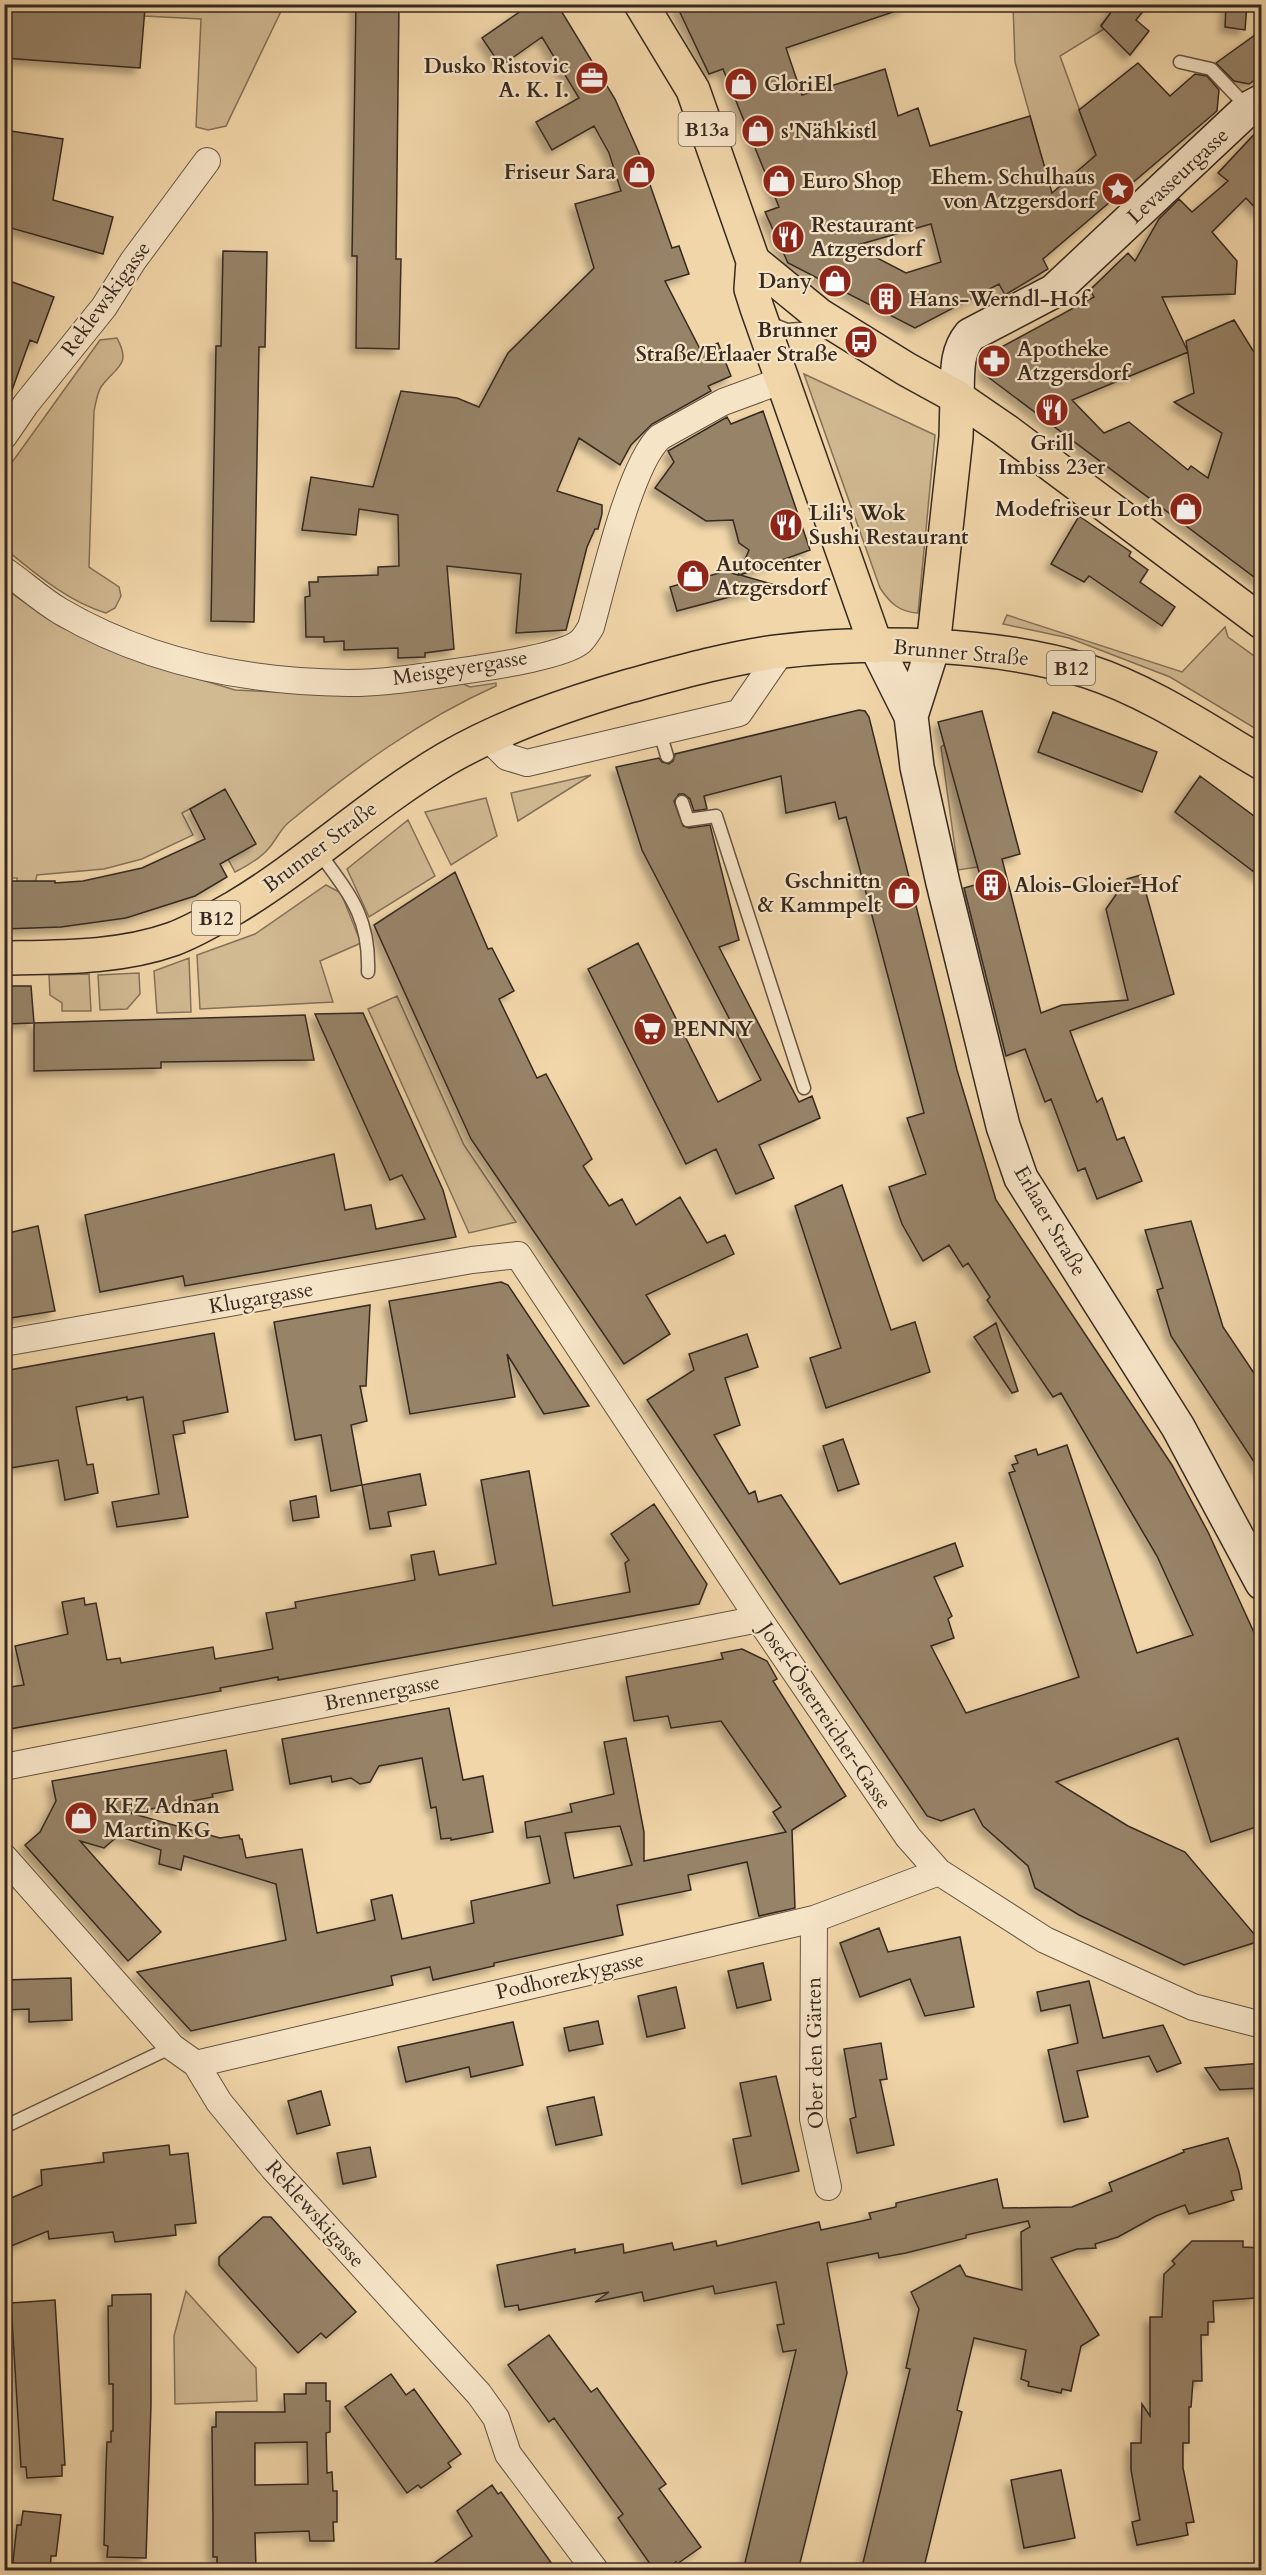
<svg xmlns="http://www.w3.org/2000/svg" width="1266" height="2575" font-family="Cardo,serif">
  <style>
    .green { fill: #d1b992; stroke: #847159; stroke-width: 1.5 }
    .building { fill: #978367; stroke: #362920; stroke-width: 1.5; fill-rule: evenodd; filter: url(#shadow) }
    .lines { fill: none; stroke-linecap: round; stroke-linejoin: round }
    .lane-casing { stroke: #655442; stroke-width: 15 }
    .street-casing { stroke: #655442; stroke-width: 28 }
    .secondary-casing { stroke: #362920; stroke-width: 36 }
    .primary-casing { stroke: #362920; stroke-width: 36 }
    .lane { stroke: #f6e4c7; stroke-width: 12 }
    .street { stroke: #f6e4c7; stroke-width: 26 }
    .secondary { stroke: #f6e4c7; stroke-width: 33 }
    .primary { stroke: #f1d6a9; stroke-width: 33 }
    .labels { text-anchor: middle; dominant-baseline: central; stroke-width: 4.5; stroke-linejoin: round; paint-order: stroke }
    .shield { fill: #f6e4c7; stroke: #706152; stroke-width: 1.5 }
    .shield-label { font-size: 20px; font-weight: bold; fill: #362920 }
    .poi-label { font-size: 21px; font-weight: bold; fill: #362920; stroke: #f6e4c7; text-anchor: start }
    .street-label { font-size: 21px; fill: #362920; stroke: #f6e4c7 }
  </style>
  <defs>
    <filter id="shadow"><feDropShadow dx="-5.5" dy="5.5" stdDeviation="3" flood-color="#0004"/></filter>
  </defs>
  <rect width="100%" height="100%" fill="#f1d6a9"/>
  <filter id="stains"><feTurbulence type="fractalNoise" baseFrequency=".00333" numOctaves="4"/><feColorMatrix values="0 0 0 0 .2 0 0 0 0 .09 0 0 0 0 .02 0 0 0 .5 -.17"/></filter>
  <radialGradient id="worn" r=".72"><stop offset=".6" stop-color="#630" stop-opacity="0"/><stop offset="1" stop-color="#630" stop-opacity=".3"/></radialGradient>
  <!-- green -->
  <path class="green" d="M100,5H284L226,126L208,130L196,127L201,19L144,16L145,8Z
    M1013,5H1117L1101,25L1104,29L1060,56L1096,155L1070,178L1048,180L1015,62Z
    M117,338C132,366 116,366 101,387C97,393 96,403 94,411L89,567L119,587L121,596L115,608L106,613C68,602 35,573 5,549V472L100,340Z
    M804,374L935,435L918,613C899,612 890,603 880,588Z
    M4,588L59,626L149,664L235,690L342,695L461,683L470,687L496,683V686C420,720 353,769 288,823C280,830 276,840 269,848C260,859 247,866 235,872L228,859L225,790L182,813L193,835L142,859L104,869L37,875L35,883H17V878H4Z
    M1007,615L1182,672L1225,627L1228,637L1261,661V732L1170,677L1069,638L1003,624Z
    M945,744L978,867L958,870L941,747Z
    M591,775L518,821L511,793Z
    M486,798L497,836L451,865L425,812Z
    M408,820L435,876L369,917L347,869Z
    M326,885L341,893L361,943L320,961L333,1002L200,1009L197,955L255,934Z
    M189,958L191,1012L157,1013L154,971Z
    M139,973L140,994L127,1009L100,1010L98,975Z
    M89,974L91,1011H62V1003L50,995L49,975Z
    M397,996L464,1145L516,1222L469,1233L368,1009Z
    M186,2291L256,2368L257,2401L175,2404L174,2336Z"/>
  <!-- building -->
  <path class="building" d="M4,4H100L145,8L140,68L4,58Z
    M356,4H399L396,259H401L399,349L356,348L357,256H352Z
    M531,4H557L615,99L639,153L672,248L679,246L689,274L665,281L701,351L718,343L731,376L708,386L711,391L652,424L631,445L620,465L579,438L557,491L602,505V514L598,529H595L587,547L566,630L516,633L521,574L447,566L454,649L425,653V657L398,658V648L344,650V641L324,642V637H306L305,597L310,596L309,582H318V577L378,575V567L399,566L398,515L359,509L356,535L302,530L311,477L373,487L401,391L457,398L479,407L508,353L594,268L575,204L621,191L609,153L594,126L552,150L536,122L579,98L542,37L501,66L482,38Z
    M676,4H905V8L786,48L802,95L885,69L898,116L918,108L930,146L1030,116L1052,193L1096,155L1079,110L1138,63L1170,96L1195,74L1207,76L1219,90L1217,111L1043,259L1048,269L1005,295L999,284L915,328L788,263L765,212L779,207L723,69L709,74ZM931,224L941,262L906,273L854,246Z
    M1117,4H1149L1136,20L1149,31L1130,55L1101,26Z
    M1226,4H1247L1245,30L1225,27Z
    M1262,30V75L1249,84L1234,81L1216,63Z
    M1262,126V215L1246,198L1212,232L1237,261L1235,294L1162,297L1188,352L1072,400L1104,433L1129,422L1188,470L1191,466L1208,478L1222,433L1174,402L1194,393L1186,341L1234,320L1262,365V583L984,374L985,356L1094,297L1090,290L1128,253L1135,261L1159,219L1179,199L1192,212L1228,181L1218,173Z
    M4,130L63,139L53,200L113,217L103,254L4,226Z
    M223,251L267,252L265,347H259L254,622L211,621L216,346H221Z
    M4,279L54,297L37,343L30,340L7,404L4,403Z
    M763,411L810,550L740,575L775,585L677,611L670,587L726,571L738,575L749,550L739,543L733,520L706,521L655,488L674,462L668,451L727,417L731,424Z
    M1079,516L1131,552L1129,556L1148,570L1140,582L1175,607L1162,626L1089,576L1084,582L1051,564Z
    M859,710L865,711L869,717L957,1070L996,1200L1172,1465L1208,1532L1262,1650V1825L1211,1842L1178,1738L1056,1782L1128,1826L1185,1852L1260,1941L1184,1965L1079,1915L1035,1888L1028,1866L983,1826L974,1809L941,1821L927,1816L647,1400L694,1370L689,1354L747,1334L758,1367L725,1378L740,1425L714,1435L749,1494L755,1491L758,1502L781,1495L840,1584L955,1543L963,1566L934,1577L952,1616L948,1619L954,1638L931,1646L966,1713L1079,1677L1009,1473L1015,1471L1012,1465L1018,1463L1015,1456L1036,1449L1038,1455L1067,1445L1137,1653L1193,1635L1157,1556L1061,1393L1053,1397L987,1300L990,1297L968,1263L963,1267L949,1245L923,1261L902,1224L889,1187L926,1174L907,1118L924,1113L846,817L839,819L835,802L786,813L781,776L704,796L707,809L694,811L690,799L684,794H679L674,801L683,826L689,828L710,825L739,940L719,947L799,1102L812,1096L820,1118L759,1145L774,1178L736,1194L716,1149L686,1164L588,969L638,943L718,1102L761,1080L642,850L616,767L659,758L662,762L669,764L673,761L675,754Z
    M982,711L1020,854L1002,859L1041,1013L1062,1005L1128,1000L1106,909L1127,879L1141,875L1174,994L1070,1031L1097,1102L1102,1098L1117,1140L1124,1137L1142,1181L1097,1199L1085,1168L1078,1171L1051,1099L1045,1102L1025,1049L1006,1056L964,888L982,883L938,722Z
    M1053,712L1157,752L1142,792L1038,752Z
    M1200,776L1262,822V878L1175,812Z
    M225,789L256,844L220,864L227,877L195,896L126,918L61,927L4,929V881H55V883L83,881L142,868L205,839L190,809Z
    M455,872L488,949L492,948L514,991L499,999L537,1078L546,1074L592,1159L583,1166L609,1206L622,1199L636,1225L680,1197L707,1243L725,1235L734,1254L646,1295L670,1334L624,1364L471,1139L374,925Z
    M4,986H31L34,1023L4,1024Z
    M363,1013L443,1190L456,1237L185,1286L183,1276L100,1292L85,1215L334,1154L345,1210L371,1205L376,1229L425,1219L402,1175L390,1180L315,1014Z
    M305,1015L314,1060L161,1062V1068L34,1071V1023Z
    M842,1185L891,1330L915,1322L930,1372L826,1408L810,1358L841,1348L795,1206Z
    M1191,1221L1223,1327L1262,1385V1474L1171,1336L1157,1290L1163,1288L1145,1230Z
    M38,1226L55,1311L4,1319V1234Z
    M501,1282L508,1285L589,1406L544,1414L507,1354L515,1397L410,1414L389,1301Z
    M370,1305L366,1386H360L367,1421L351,1425L362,1485L331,1491L321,1435L295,1440L274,1322Z
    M996,1323L1018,1391L1012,1393L974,1337Z
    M214,1333L228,1412L183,1421L185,1433L173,1435L188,1517L117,1527L112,1502L159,1494L143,1397L127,1400V1397L76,1407L87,1465L93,1464L98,1493L65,1500L58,1460L4,1469V1371Z
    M843,1439L859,1484L838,1491L823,1446Z
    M529,1471L553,1606L630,1592L625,1563L629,1560L611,1534L654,1504L707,1584L699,1604L278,1680V1677L220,1688L221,1691L4,1730V1688L24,1685L15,1646L68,1634L62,1602L84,1598L85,1605L96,1603L107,1660L120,1658L121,1663L213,1647L215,1659L273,1649L266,1613L296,1608L295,1602L415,1580L411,1555L434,1551L439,1575L496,1564L481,1480Z
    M420,1474L426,1505L388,1512L391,1526L370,1529L362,1485Z
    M316,1496L319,1517L293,1521L290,1501Z
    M742,1649L767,1661L777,1679L773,1681L846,1796L792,1830L795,1908L759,1916L747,1862L688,1875L691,1890L617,1905L623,1935L494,1963V1966L433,1980L430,1967L391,1976L393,1985L191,2031L137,1972L286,1940L276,1884L184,1856L181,1870L159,1864L161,1850L118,1836L104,1848L80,1841L161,1932L128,1961L25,1845L40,1832L56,1801L52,1781L226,1750L233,1790L212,1794L213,1797L130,1813L220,1838L239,1835L240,1839H242L246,1858L302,1849L317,1933L375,1920L371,1900L392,1895L402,1939L474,1923L471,1901L550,1883L540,1836L527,1838L525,1822L572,1812L570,1804L614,1794L604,1742L626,1738L644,1832V1861L786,1832L773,1812L781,1807L721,1721L671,1728L668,1716L634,1721L626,1677L723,1659L721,1653ZM620,1826L632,1865L574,1878L565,1833Z
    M449,1708L463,1780L483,1776L493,1832L451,1840V1838L441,1839L436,1807L431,1808L422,1758L379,1766L370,1782L360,1784L351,1778L332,1782L331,1776L290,1784L282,1739Z
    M879,1928L888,1952L960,1937L974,2007L925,2016L910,1979L860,1997L840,1943Z
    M763,1963L771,2000L737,2008L728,1971Z
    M71,1978L72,2020L29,2022V2009L4,2010V1980Z
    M1089,1981L1103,2038L1163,2025L1181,2063L1157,2072L1149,2056L1077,2071L1088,2117L1064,2122L1048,2050L1078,2043L1070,2005L1041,2011L1037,1992Z
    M676,1987L685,2028L647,2037L638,1996Z
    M598,2021L603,2044L569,2051L564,2028Z
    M513,2022L523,2065L471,2077L469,2067L406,2082L398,2047Z
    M881,2043L887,2079L880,2080L894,2145L857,2153L850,2119L856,2117L844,2049Z
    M1262,2063V2088L1220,2090L1205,2068Z
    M776,2076L799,2171L742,2184L733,2139L751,2136L740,2083Z
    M321,2091L330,2125L297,2134L288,2101Z
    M594,2097L602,2135L556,2145L547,2107Z
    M1228,2138L1239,2172L1242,2189L1231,2191L1234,2200L1189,2214L1185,2205L1156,2216L1118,2237L1095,2244L1096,2248L1077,2249L1051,2258L1099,2335L1081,2346L1071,2391L1062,2389L1061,2393L1028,2386L1029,2382L1021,2379L1026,2350L974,2338L957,2410L962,2412L923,2571H861L910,2369L906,2368L919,2309L911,2292L960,2265L966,2276L1022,2290L1021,2232L1030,2227L1028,2221L966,2235V2238L906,2253L879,2258L878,2253L827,2263L847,2373L798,2571H743L796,2350L783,2352L777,2325L784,2324L776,2282L715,2294L713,2286L644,2301L642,2292L595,2302L609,2292L519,2310L518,2305L505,2307L497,2265L575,2249V2253L623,2244L624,2253L672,2243L674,2250L716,2241L717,2246L819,2222L821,2230L871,2219L869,2213L896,2207V2203L997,2179L1003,2208L1072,2207L1112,2191L1109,2183L1184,2152L1183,2150Z
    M169,2145L170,2155L188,2153L196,2223L175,2225L176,2235L115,2242L113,2232L49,2239L48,2231L4,2249V2201L42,2185L41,2170L104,2162L103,2153Z
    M370,2147L376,2177L343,2184L337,2153Z
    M263,2217H271L356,2312L326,2338L321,2333L298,2353L219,2265V2257Z
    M1192,2241H1243V2247L1262,2248V2290H1255V2298L1213,2301L1214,2322H1208V2335H1201L1202,2381H1193L1191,2407H1189V2443H1183V2468L1194,2522L1186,2523L1188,2535L1137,2545L1132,2522L1140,2520L1131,2470V2443H1141L1142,2404L1150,2416V2317H1162L1164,2274L1175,2264L1172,2261Z
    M151,2294V2405L146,2558L107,2557L108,2546L104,2545L106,2467L107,2442H111V2431H113V2384H109L108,2306H112V2295Z
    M55,2300L65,2465H62V2476L27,2478L26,2467H21L11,2303Z
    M549,2335L591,2392L597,2388L629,2433L666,2484L659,2489L701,2547L677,2564L676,2562L664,2571H655L618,2518L623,2514L607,2492L554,2418L549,2422L508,2365Z
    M391,2374L406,2395L414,2389L461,2454L448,2463L451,2467L421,2488L418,2485L407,2493L345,2407Z
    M306,2383H326V2401H330V2432L326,2433L327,2473L332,2472L333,2491H337V2522H333L334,2541H310L309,2531L255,2533L256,2570L217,2571V2557H213V2521L212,2427H216V2412H285L284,2394H306ZM307,2442L308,2484L255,2485V2443Z
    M1061,2470L1075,2538L1024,2548L1011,2480Z
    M492,2485L498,2494L501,2492L557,2571H423L472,2536L457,2511Z
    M23,2511L61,2515L56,2556H51L50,2571H12L17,2525H21Z"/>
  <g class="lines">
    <!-- lane casing -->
    <g class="lane-casing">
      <path id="lane" d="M1180,62L1211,69L1248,108
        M767,322L787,330L826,327
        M660,733L667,756
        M682,802L688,820L716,816L804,1088
        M318,851C349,894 370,916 368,972
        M4,2127L172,2047"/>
    </g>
    <!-- street casing -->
    <g class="street-casing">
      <path id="street" d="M4,436L26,404L104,307L133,261L207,161
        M4,570C23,583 40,599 60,611C147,662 248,682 348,683C390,683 433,675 475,669C496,666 565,655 580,642C584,639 588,632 591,627C603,584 630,464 660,437L723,402L783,380
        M488,738L507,757L527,763L739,713L781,652
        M4,1343L472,1260L518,1255L759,1619L908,1837L939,1872L1045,1940L1193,2007L1262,2025
        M4,1767L759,1619
        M4,1857L172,2047L196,2064L219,2102L273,2168L479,2394L496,2418L508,2454L595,2570
        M814,1919L813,2119L828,2187
        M196,2064L814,1919L939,1872"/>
    </g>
    <!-- secondary casing -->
    <g class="secondary-casing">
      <path id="secondary" d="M957,397C958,375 955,353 970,335L1054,291L1249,108L1262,101
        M876,646L911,716L917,767L943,883L1003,1126L1021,1178L1178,1427L1262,1583
        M911,716L933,647"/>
    </g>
    <!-- primary casing -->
    <g class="primary-casing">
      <path id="primary" d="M641,4L693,90L753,261L819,315L906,369L957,397L1005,430L1262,622
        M753,261L751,289L757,308L876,646
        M933,647L956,437L957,397
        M4,958C60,957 120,958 173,939C195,931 214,919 234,908C308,864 371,803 446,759C503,726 567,704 629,686C677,673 726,659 775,652C874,640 992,642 1087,671C1149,691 1206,730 1262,763"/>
    </g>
    <!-- lane -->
    <use href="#lane" class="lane"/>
    <!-- street -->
    <use href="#street" class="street"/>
    <!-- secondary -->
    <use href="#secondary" class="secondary"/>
    <!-- primary -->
    <use href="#primary" class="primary"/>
  </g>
  <!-- icons -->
  <defs>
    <g id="office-disc" transform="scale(1.725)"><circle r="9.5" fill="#8f2418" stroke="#f6e4c7"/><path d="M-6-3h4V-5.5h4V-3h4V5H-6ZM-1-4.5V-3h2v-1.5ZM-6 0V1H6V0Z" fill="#fff"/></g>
    <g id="shop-disc" transform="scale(1.725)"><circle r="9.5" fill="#8f2418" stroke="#f6e4c7"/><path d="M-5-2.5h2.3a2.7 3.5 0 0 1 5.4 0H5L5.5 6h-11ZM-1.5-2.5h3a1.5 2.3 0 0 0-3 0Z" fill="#fff"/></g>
    <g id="sight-disc" transform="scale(1.725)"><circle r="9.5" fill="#8f2418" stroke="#f6e4c7"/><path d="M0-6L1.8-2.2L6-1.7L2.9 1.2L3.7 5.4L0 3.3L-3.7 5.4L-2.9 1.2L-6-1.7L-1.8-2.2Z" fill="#fff"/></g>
    <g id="restaurant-disc" transform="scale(1.725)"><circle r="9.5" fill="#8f2418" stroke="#f6e4c7"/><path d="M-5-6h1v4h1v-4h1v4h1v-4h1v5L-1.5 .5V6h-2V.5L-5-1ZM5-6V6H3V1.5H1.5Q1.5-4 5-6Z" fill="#fff"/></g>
    <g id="building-disc" transform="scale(1.725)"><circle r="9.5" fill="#8f2418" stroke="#f6e4c7"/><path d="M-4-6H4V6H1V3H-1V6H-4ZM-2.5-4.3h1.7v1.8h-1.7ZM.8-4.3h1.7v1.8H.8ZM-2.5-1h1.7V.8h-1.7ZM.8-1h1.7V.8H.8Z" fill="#fff"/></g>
    <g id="bus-disc" transform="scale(1.725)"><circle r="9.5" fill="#8f2418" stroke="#f6e4c7"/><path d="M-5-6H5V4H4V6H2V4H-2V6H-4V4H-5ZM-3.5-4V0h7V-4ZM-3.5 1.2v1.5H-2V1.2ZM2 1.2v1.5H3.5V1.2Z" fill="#fff"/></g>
    <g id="pharmacy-disc" transform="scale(1.725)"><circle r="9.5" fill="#8f2418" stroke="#f6e4c7"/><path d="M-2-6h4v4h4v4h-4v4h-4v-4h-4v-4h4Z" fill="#fff"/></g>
    <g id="supermarket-disc" transform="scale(1.725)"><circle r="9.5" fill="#8f2418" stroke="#f6e4c7"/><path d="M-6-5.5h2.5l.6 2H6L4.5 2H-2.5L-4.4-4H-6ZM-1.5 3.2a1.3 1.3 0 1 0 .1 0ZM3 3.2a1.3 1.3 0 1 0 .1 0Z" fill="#fff"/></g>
  </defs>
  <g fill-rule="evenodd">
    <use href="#office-disc" x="592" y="78"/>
    <use href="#shop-disc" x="741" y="84"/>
    <use href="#shop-disc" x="758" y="131"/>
    <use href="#shop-disc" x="639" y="172"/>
    <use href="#shop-disc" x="779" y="181"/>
    <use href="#sight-disc" x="1118" y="189"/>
    <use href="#restaurant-disc" x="788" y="237"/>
    <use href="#shop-disc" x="835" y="281"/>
    <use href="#building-disc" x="886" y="299"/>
    <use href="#bus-disc" x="861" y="342"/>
    <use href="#pharmacy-disc" x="994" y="361"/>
    <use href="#restaurant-disc" x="1052" y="410"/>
    <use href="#shop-disc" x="1186" y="509"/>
    <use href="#restaurant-disc" x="786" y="525"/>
    <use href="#shop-disc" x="693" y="576"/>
    <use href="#building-disc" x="991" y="885"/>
    <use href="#shop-disc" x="904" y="893"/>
    <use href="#supermarket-disc" x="650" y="1029"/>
    <use href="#shop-disc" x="81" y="1818"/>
  </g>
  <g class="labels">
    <!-- shield labels -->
    <g class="shield">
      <rect x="678.5" y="112" width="57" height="34" rx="4.5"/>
      <rect x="1047" y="651" width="48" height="34" rx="4.5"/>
      <rect x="192" y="901" width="48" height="34" rx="4.5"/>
    </g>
    <g class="shield-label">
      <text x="707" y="129">B13a</text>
      <text x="1071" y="668">B12</text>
      <text x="216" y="918">B12</text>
    </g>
    <!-- poi labels -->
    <g class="poi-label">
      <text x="569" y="66" text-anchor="end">Dusko Ristovic<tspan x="569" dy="24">A. K. I.</tspan></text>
      <text x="764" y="84">GloriEl</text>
      <text x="781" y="131">s'Nähkistl</text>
      <text x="616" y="172" text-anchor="end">Friseur Sara</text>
      <text x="1095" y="177" text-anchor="end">Ehem. Schulhaus<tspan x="1095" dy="24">von Atzgersdorf</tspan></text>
      <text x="802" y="181">Euro Shop</text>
      <text x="811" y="225">Restaurant<tspan x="811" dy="24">Atzgersdorf</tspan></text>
      <text x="812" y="281" text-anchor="end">Dany</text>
      <text x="909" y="299">Hans-Werndl-Hof</text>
      <text x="838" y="330" text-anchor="end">Brunner<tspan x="838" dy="24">Straße/Erlaaer Straße</tspan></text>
      <text x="1017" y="349">Apotheke<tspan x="1017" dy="24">Atzgersdorf</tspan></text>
      <text x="1052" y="443" text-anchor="middle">Grill<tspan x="1052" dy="24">Imbiss 23er</tspan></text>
      <text x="1163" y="509" text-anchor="end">Modefriseur Loth</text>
      <text x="809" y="513">Lili's Wok<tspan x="809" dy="24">Sushi Restaurant</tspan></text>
      <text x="716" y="564">Autocenter<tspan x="716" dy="24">Atzgersdorf</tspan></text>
      <text x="881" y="881" text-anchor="end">Gschnittn<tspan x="881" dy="24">&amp; Kammpelt</tspan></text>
      <text x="1014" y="885">Alois-Gloier-Hof</text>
      <text x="673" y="1029">PENNY</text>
      <text x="104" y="1806">KFZ Adnan<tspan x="104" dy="24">Martin KG</tspan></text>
    </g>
    <!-- street labels -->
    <g class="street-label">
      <text transform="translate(1178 176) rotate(-43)">Levasseurgasse</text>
      <text transform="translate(106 299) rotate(-54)">Reklewskigasse</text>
      <text transform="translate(961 653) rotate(5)">Brunner Straße</text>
      <text transform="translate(460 668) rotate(-9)">Meisgeyergasse</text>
      <text transform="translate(320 847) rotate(-37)">Brunner Straße</text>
      <text transform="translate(1050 1221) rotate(60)">Erlaaer Straße</text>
      <text transform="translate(261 1298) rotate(-10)">Klugargasse</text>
      <text transform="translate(382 1693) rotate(-11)">Brennergasse</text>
      <text transform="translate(825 1716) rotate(56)">Josef-Österreicher-Gasse</text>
      <text transform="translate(570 1976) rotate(-13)">Podhorezkygasse</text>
      <text transform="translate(815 2053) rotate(-91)">Ober den Gärten</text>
      <text transform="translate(315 2214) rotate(48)">Reklewskigasse</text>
    </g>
  </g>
  <!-- margin -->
  <rect width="1266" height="2575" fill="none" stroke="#f1d6a9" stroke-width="24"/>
  <rect x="6" y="6" width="1254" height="2563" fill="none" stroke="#362920" stroke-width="3"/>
  <rect x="12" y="12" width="1242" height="2551" fill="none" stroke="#362920" stroke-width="1.5"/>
  <rect width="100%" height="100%" filter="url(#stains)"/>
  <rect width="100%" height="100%" fill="url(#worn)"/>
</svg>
